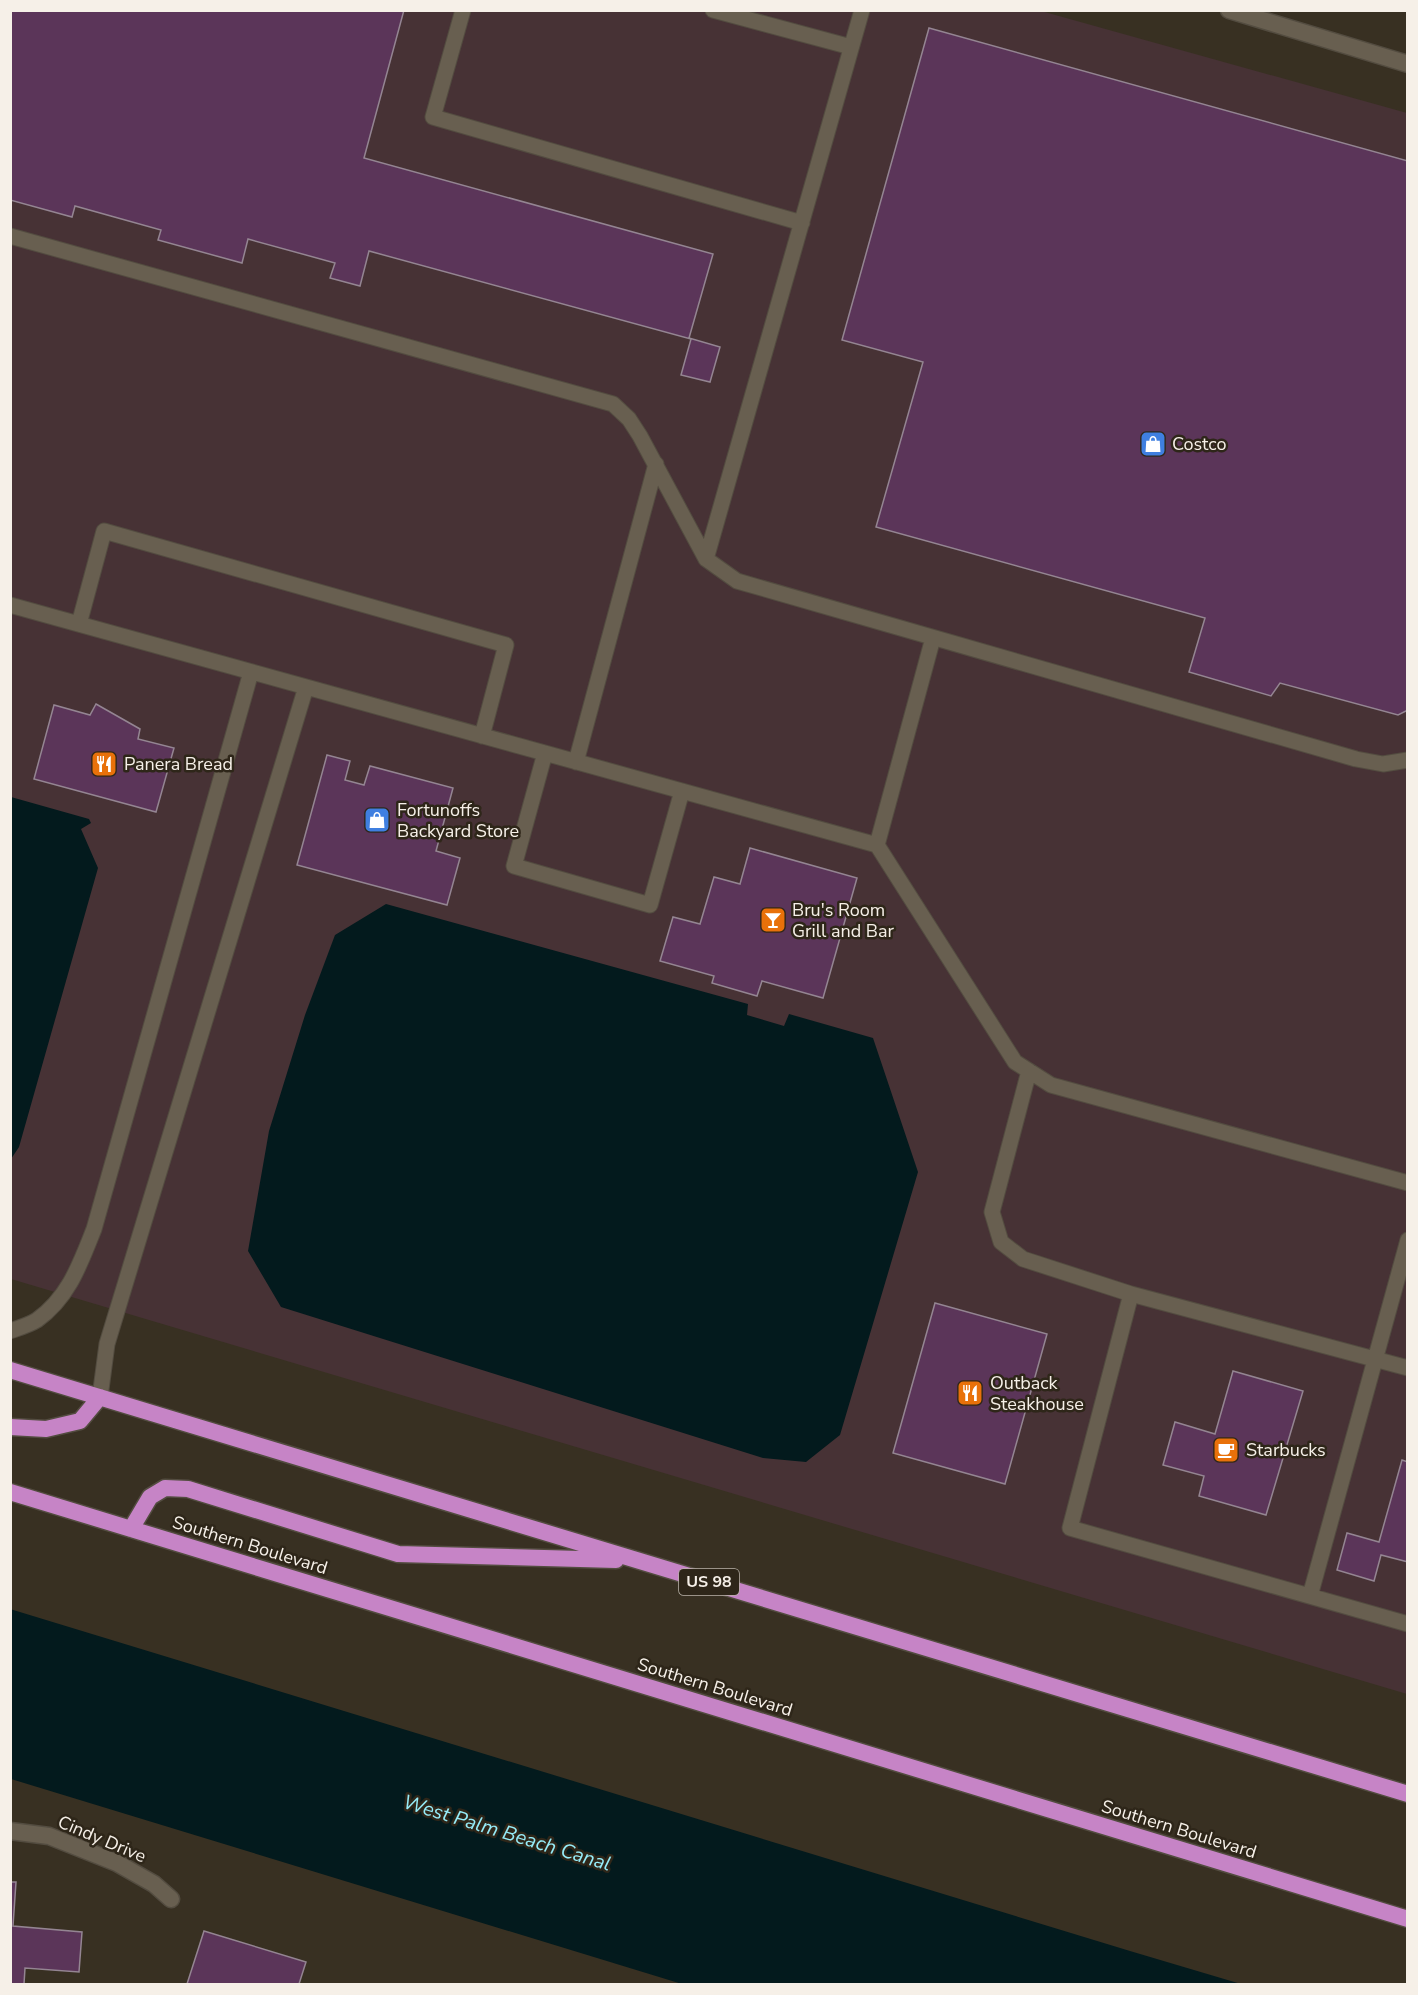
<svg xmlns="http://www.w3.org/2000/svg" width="1418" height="1995" font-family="'Nunito Sans',sans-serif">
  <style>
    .commercial { fill: #473235 }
    .water { fill: #031a1d }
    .building { fill: #5b3559; stroke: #948592; stroke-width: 1.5 }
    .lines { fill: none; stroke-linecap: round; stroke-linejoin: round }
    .service-casing { stroke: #534c40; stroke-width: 17 }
    .minor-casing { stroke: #534c40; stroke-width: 19 }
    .trunk-casing { stroke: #534c40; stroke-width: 19 }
    .service { stroke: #685f50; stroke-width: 15 }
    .minor { stroke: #685f50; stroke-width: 16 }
    .trunk { stroke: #c684c6; stroke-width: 16 }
    .labels { text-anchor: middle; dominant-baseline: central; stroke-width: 5; stroke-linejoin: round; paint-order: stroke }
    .shield { fill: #2e2619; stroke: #bab3aa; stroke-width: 1.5 }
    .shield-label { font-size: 16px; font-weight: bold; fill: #f6f0e8 }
    .poi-label { font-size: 18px; fill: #f6f0e8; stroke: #2e2619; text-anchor: start }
    .street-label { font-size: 18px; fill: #f6f0e8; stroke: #2e2619 }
    .water-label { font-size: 20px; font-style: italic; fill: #96ecf8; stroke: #2e2619 }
  </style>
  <rect width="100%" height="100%" fill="#383022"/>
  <!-- commercial -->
  <path class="commercial" d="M10,11H1041L1407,113V1694L11,1279Z"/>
  <!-- water -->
  <path class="water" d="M11,797L89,819L91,823L81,829L98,868L19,1147L11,1159Z
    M386,904L748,1004L747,1015L784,1026L789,1014L873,1038L918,1172L840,1435L806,1462L763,1458L281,1307L248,1251L269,1131L305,1015L335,935Z
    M10,1609L1130,1951L1241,1984H682L11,1779Z"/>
  <!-- building -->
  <path class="building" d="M10,10H404L364,158L713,254L689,338L720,347L710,382L681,375L691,339L369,251L360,286L330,278L335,263L248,239L242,263L158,240L161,230L75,206L72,217L10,200Z
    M929,28L1408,161V710L1398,715L1280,683L1271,696L1189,672L1205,618L876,527L923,362L842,340Z
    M96,704L140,729L138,739L174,748L156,812L34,779L54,705L90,715Z
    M327,755L350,761L345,780L364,785L370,766L453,788L436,851L460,858L447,905L297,865Z
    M750,848L857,878L823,998L762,981L757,996L712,983L714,976L660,961L673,917L700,924L714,877L740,884Z
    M935,1303L1047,1334L1005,1484L893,1453Z
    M1233,1371L1303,1391L1266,1515L1199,1496L1204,1476L1163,1465L1175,1422L1215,1434Z
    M1402,1460L1408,1462V1562L1381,1555L1374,1581L1337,1570L1347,1533L1379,1542Z
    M10,1882H16L13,1926L82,1932L79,1972L25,1968L24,1984H10Z
    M204,1931L306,1962L299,1984H187Z"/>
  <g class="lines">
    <!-- service casing -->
    <g class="service-casing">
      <path id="service" d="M463,10L433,117L802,223
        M713,10L851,47
        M10,236L613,404L629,419L640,436L706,559L737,581L1356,759L1383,764L1408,760
        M706,559L862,10
        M10,605L877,845L1015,1062L1051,1085L1408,1183
        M79,624L104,531L506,645L482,736
        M545,753L514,866L650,905L682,791
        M576,762L656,464
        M877,845L933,638
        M1029,1071L992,1212L1001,1242L1023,1259L1131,1294L1408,1368
        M1131,1294L1070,1528L1408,1624
        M10,1331C19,1328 29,1325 37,1320C69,1297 80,1264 94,1229L251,672
        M100,1397L107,1344L306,687
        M1310,1596L1408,1240"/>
    </g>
    <!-- minor casing -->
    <g class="minor-casing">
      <path id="minor" d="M1229,10L1408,64
        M10,1831L49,1836L117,1863L154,1884L171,1899"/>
    </g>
    <!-- trunk casing -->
    <g class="trunk-casing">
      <path id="trunk" d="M10,1370L1408,1794
        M10,1427L46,1429L80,1421L100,1397
        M10,1492L1408,1919
        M131,1529L150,1497L165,1488L188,1489L398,1554L616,1560"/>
    </g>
    <!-- service -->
    <use href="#service" class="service"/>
    <!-- minor -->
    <use href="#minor" class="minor"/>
    <!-- trunk -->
    <use href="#trunk" class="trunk"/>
  </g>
  <!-- icons -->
  <defs>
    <g id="shop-square" transform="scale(1.35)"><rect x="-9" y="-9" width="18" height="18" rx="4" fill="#3f7fe0" stroke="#2e2619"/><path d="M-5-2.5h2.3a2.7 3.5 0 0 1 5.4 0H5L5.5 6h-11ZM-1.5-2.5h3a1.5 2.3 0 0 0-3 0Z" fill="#fff"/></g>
    <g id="restaurant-square" transform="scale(1.35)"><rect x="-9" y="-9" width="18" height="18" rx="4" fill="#e8710a" stroke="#2e2619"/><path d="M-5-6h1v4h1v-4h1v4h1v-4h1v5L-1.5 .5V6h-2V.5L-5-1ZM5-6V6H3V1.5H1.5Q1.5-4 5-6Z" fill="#fff"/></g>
    <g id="bar-square" transform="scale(1.35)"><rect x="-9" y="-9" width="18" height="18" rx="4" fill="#e8710a" stroke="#2e2619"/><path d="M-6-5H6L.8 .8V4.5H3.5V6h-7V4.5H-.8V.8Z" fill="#fff"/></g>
    <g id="cafe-square" transform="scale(1.35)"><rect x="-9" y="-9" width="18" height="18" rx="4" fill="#e8710a" stroke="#2e2619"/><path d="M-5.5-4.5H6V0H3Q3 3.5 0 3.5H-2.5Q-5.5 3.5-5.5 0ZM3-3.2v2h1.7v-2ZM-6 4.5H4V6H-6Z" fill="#fff"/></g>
  </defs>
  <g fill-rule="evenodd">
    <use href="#shop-square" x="1153" y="444"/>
    <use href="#restaurant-square" x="104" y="764"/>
    <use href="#shop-square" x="377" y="820"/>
    <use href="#bar-square" x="773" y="920"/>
    <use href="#restaurant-square" x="970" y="1393"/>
    <use href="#cafe-square" x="1226" y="1450"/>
  </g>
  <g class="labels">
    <!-- shield labels -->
    <rect class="shield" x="679" y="1569" width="60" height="26" rx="4.5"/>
    <g class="shield-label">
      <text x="709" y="1582">US 98</text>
    </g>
    <!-- poi labels -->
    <g class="poi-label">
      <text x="1172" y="444">Costco</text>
      <text x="124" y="764">Panera Bread</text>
      <text x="397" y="810">Fortunoffs<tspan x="397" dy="21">Backyard Store</tspan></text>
      <text x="792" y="910">Bru's Room<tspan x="792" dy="21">Grill and Bar</tspan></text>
      <text x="990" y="1383">Outback<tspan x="990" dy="21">Steakhouse</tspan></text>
      <text x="1246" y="1450">Starbucks</text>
    </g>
    <!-- street labels -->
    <g class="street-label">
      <text transform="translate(250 1545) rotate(17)">Southern Boulevard</text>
      <text transform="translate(715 1687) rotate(17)">Southern Boulevard</text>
      <text transform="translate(1179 1829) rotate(17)">Southern Boulevard</text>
      <text transform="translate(102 1839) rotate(23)">Cindy Drive</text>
    </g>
    <!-- water labels -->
    <g class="water-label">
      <text transform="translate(507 1833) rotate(17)">West Palm Beach Canal</text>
    </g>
  </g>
  <!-- border -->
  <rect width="1418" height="1995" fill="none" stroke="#f6f0e8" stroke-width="24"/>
</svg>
